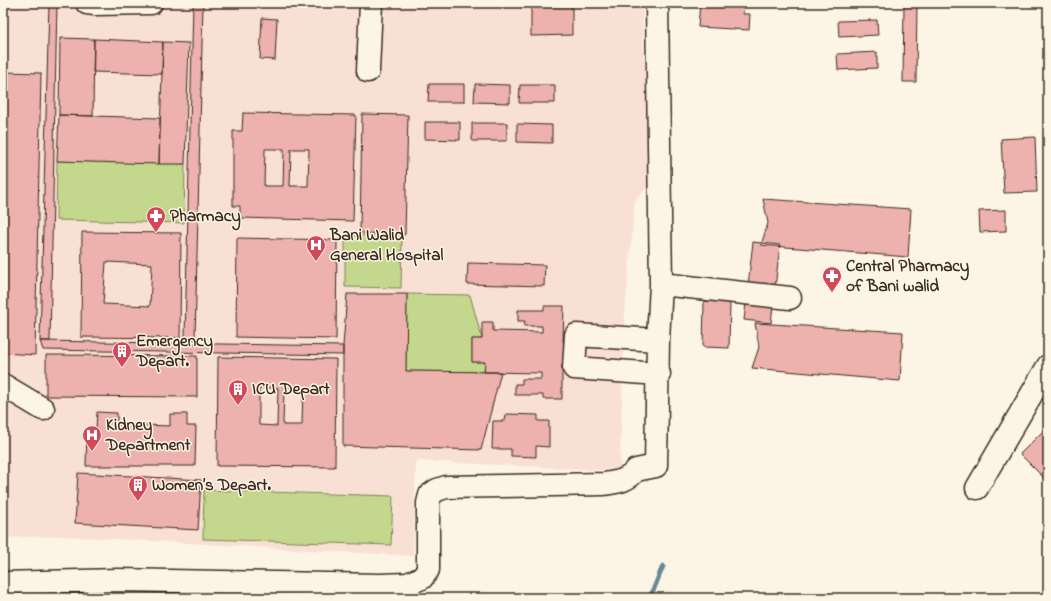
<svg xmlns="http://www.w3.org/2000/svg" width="1051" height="601" font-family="'Indie Flower',sans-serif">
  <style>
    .built { fill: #f8e1d4 }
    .green { fill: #c3d88d; stroke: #7f8156 }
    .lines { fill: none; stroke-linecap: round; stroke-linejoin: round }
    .stream { stroke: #658994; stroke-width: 5 }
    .building { fill: #edb2ae; stroke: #3b2a1e; fill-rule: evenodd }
    .minor-casing { stroke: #3b2a1e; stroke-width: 25 }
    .minor { stroke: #fcf5e5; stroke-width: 22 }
    .labels { text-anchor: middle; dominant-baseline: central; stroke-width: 3; stroke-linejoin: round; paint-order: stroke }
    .poi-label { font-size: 17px; font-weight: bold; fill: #3b2a1e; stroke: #fcf5e5; text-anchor: start }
  </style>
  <rect width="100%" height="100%" fill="#fcf5e5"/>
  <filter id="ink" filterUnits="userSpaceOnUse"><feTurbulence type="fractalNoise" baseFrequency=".025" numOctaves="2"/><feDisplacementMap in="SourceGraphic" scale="8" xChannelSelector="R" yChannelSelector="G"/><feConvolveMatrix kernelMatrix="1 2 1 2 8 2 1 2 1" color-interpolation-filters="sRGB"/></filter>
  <g filter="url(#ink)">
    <!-- built -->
    <path class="built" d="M3,3H642L649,185L635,201L624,324L620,471L416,461L413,556L62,536L3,538Z"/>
    <!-- green -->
    <path class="green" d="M57,161L185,164L184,223L56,220Z
      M405,234L402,238L401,288L345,287V236Z
      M407,294L470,295L482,339H472V362H485L484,372L406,371Z
      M204,490L393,496L391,545L203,539Z"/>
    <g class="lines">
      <!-- stream -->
      <path class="stream" d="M650,598L663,566"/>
    </g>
    <!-- building -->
    <path class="building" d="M49,3H57L50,341H40Z
      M193,3H203L195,340L185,337Z
      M531,3H572V35L531,36Z
      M700,3L744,4L743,14H750L749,30L698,27Z
      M904,3H917L916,82H903Z
      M262,18L277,19L275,60L260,59Z
      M877,20L878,35L839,37L838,21Z
      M60,38L94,39L93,116L59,115Z
      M94,39L163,42L162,74L93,72Z
      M163,42L189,43L185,164H159Z
      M877,52V68L838,70L837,54Z
      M3,72L41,73L35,355L3,353Z
      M429,84H464V102H428Z
      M475,84L510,85V103L474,102Z
      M520,85H555V103H519Z
      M243,113L356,115L353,221L240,218V206H233V131H242ZM265,149H284L283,186H264ZM291,149H309L308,186H290Z
      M362,114L408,115L405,234L360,233Z
      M59,115L160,118L159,164L57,161Z
      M425,122H460V140L425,139Z
      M472,123H507V141H472Z
      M517,124L552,125V143L517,142Z
      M1035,137L1037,192L1004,193L1001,139Z
      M763,199L911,209L908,257L761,245L768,223Z
      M1006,210V231L980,232L979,211Z
      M82,232L181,233L180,338L81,337ZM106,262L152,264L150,306L103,304Z
      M237,238L337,240L336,339L236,337Z
      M753,242L780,245L771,323L744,320Z
      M468,263L545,265L544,286L467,284Z
      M347,294H407L406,371L501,372L481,450L343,446V346Z
      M704,301L730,302L729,348L703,347Z
      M544,306H564L563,342H574L573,365H562V399H543V395H515V384H522V379H541V373L484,372L485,362H472V339H482V322H493V331L542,332V326H524L525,321H518V310H544Z
      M755,323L903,332L900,381L752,368L759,347Z
      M40,341L343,346V355L43,350Z
      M46,355L197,356V397L46,396Z
      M218,357L336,359L335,467L217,466ZM284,387H303L302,425H283ZM259,388H278L277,426L259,425Z
      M97,412L117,413V424L170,426V414H187V426H196L195,466H86L87,429H96Z
      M506,414L538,415V421H549V447L536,446V457L511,456V449H492L493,421H505Z
      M1044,430L1048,434V477L1046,480L1020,454Z
      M78,473L201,480L198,530L75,523Z"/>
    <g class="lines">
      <!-- minor casing -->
      <g class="minor-casing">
        <path id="minor" d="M87,3L95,4L151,3
          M368,71L371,3
          M661,284L790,298
          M658,340L576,335L574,368L659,374
          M3,385L43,409
          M977,488L1048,366
          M3,583L118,580L380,585L407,584L422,578L428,570V503L430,495L437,490L446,487L604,484C617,482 628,481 636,470L656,466L658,340L661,284L657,3"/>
      </g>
      <!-- minor -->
      <use href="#minor" class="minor"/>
    </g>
  </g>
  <!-- icons -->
  <defs>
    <g id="pharmacy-pin" transform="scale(1)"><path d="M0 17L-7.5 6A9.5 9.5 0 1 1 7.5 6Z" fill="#d1495b" stroke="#fcf5e5"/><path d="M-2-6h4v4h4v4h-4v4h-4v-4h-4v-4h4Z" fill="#fff"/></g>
    <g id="hospital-pin" transform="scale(1)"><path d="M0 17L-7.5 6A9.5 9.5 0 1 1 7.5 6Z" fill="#d1495b" stroke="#fcf5e5"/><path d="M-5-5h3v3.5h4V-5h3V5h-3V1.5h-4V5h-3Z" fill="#fff"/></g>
    <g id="building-pin" transform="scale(1)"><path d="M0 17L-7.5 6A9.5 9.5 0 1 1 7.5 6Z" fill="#d1495b" stroke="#fcf5e5"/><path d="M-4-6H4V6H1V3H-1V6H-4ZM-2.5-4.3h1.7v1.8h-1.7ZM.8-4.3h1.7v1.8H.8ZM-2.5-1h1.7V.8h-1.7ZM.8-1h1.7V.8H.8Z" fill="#fff"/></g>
  </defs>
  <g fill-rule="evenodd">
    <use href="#pharmacy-pin" x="156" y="216"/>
    <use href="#hospital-pin" x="316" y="245"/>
    <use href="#pharmacy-pin" x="832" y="276"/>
    <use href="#building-pin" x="122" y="351"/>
    <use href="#building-pin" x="238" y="389"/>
    <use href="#hospital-pin" x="92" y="435"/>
    <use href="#building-pin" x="138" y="485"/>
  </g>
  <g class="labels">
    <!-- poi labels -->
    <g class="poi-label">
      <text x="170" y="216">Pharmacy</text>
      <text x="330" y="235">Bani Walid<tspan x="330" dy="20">General Hospital</tspan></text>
      <text x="846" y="266">Central Pharmacy<tspan x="846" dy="20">of Bani walid</tspan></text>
      <text x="136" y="341">Emergency<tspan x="136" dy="20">Depart.</tspan></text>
      <text x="252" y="389">ICU Depart</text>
      <text x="106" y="425">Kidney<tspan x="106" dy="20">Department</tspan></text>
      <text x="152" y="485">Women’s Depart.</text>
    </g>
  </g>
  <!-- margin -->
  <rect width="1051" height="601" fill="none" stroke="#fcf5e5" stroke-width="16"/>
  <rect x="8" y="8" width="1035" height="585" fill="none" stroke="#3b2a1e" stroke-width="1.5" filter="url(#ink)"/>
</svg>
